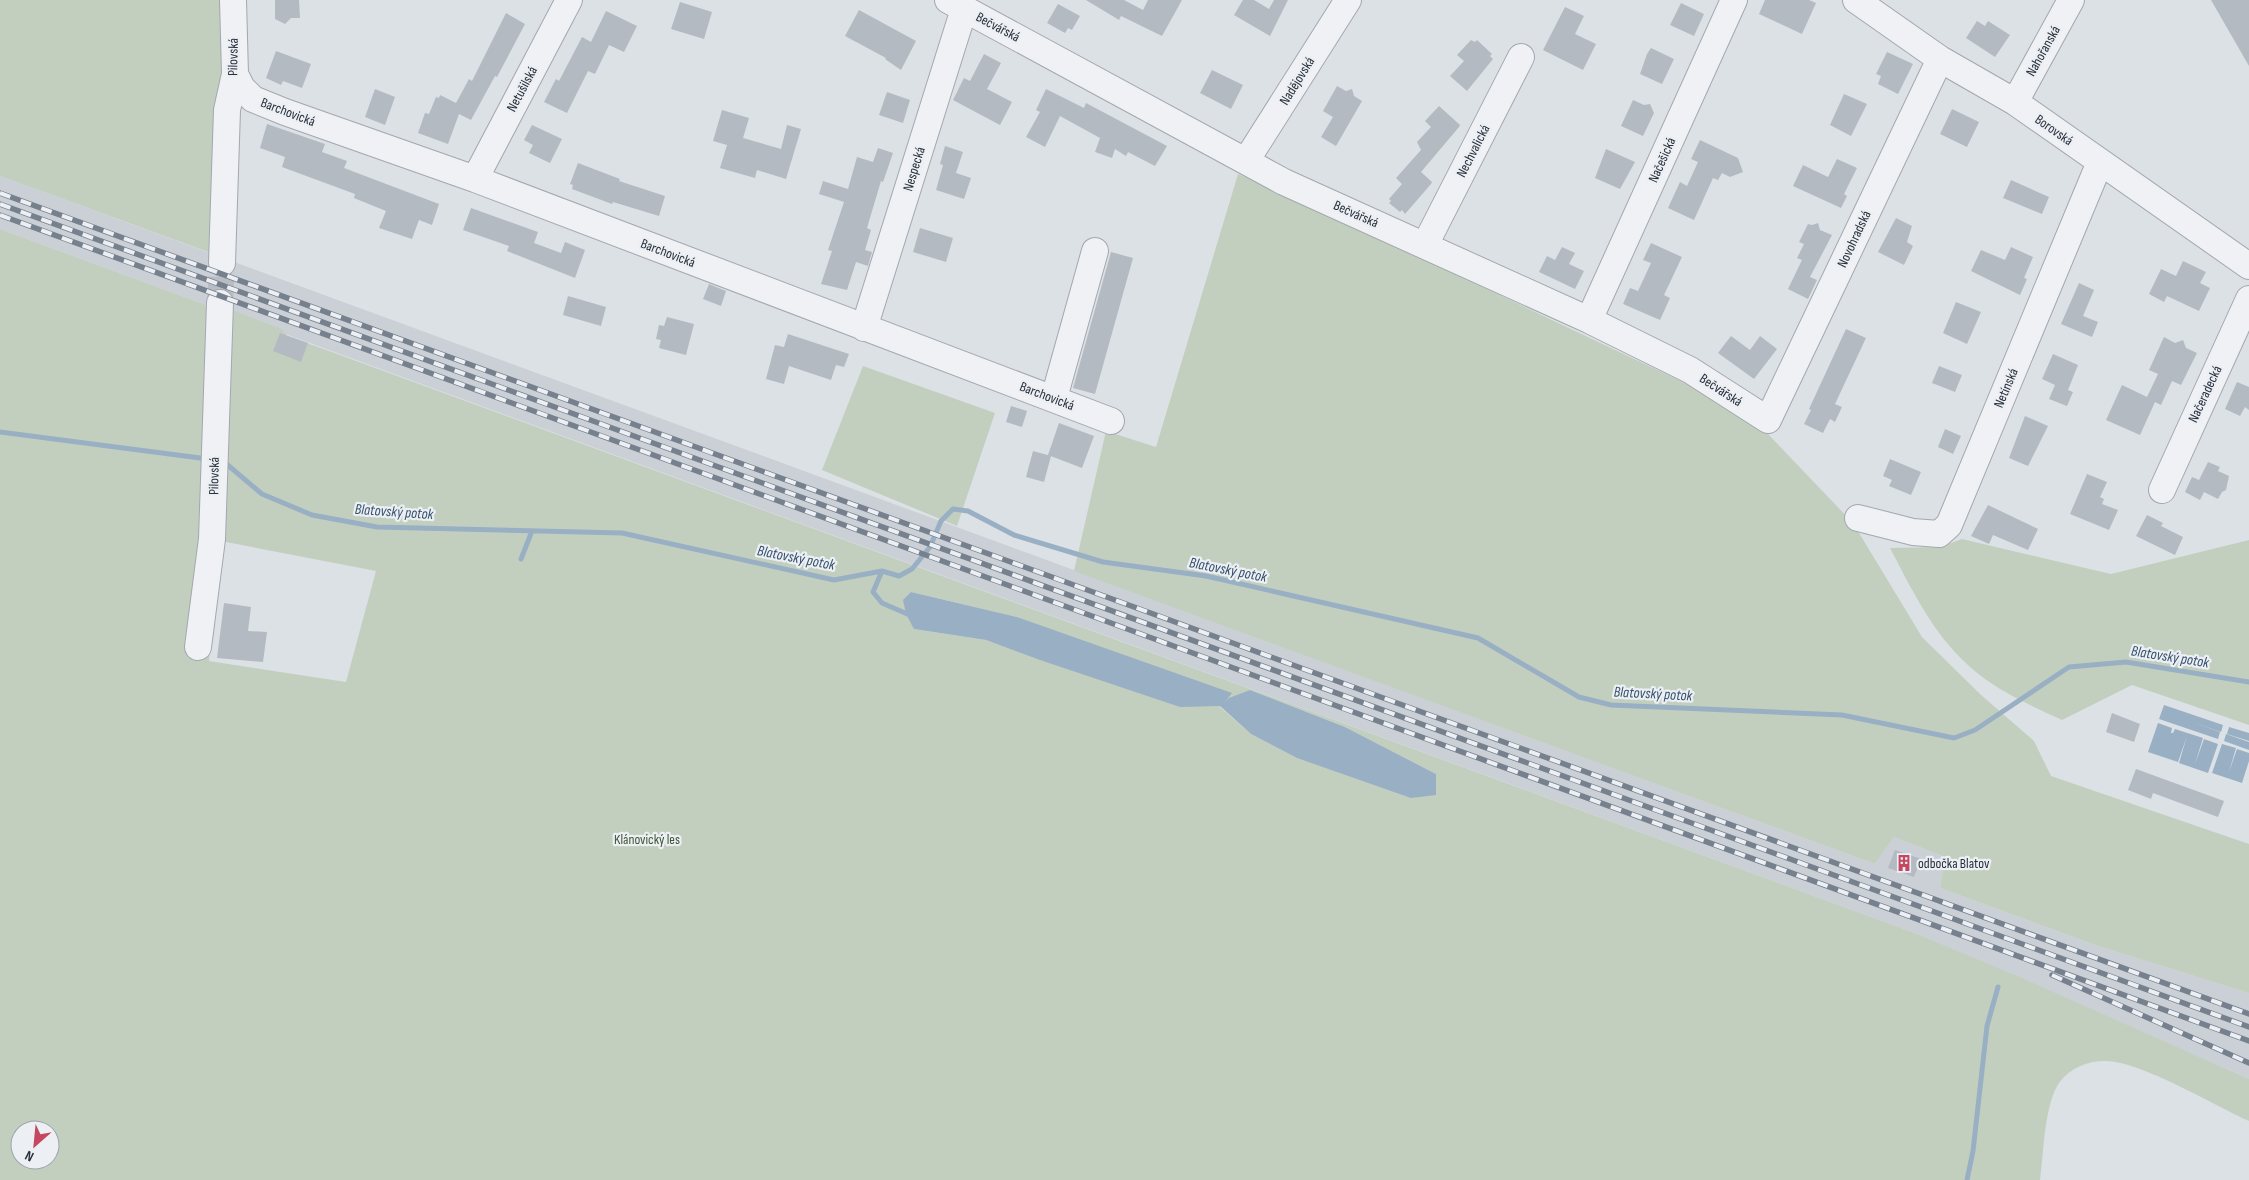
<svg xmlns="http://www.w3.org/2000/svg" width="2249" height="1180" font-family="'Sofia Sans Condensed',sans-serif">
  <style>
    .built { fill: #cbd0d7 }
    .green { fill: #c3cfbe; fill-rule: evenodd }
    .water { fill: #99b0c4 }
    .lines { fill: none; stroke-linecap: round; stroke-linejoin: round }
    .stream { stroke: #99b0c4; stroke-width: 5 }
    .building { fill: #b4bac2 }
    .minor-tunnel { stroke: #b8bdc4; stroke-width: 26; stroke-dasharray: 26 13; stroke-linecap: butt }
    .minor-casing { stroke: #a2a8af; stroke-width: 28 }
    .minor { stroke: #eff1f4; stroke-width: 26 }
    .rail-casing { stroke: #77818e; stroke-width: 5.5 }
    .rail { stroke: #eceff3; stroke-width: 4; stroke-dasharray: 11; stroke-linecap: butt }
    .labels { text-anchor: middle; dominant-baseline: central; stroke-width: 4.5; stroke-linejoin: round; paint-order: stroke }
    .street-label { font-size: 14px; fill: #272f3b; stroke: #eceff3 }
    .park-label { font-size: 14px; fill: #3d5635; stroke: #eceff3 }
    .poi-label { font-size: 14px; fill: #272f3b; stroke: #eceff3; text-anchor: start }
    .water-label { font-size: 15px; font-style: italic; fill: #34506c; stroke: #eceff3 }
  </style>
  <rect width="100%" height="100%" fill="#dce1e6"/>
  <!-- built -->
  <path class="built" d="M0,176L1875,864L1894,837L1945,857L1940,888L2098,946L2249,993V1079L1912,932L0,229Z"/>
  <!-- green -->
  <path class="green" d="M0,0H223L226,72L211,253L0,176Z
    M1238,174L1295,198L1687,384L1768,434L1853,523L1922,637L1980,694L2034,741L2051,776L2249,844V993L2098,946L1940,888L1945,857L1894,837L1875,864L1074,571L1106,431L1156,447Z
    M0,229L228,313L229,309L282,329L287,336L332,352L1912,932L2015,975L2249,1079V1121C2216,1106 2138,1060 2105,1061C2087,1061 2070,1068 2059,1083C2044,1106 2044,1152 2040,1180H0ZM221,541L376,571L346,682L209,661ZM911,592L1017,617L1056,632L1037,659L986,640L914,629ZM1250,690L1345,727L1436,774L1319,765L1297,758L1251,734L1220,707ZM20,1130H50V1160H20Z
    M863,366L995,413L957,526L822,470Z
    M1962,539L2111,574L2249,540V725L2132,685L2062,720C2030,705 1995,690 1969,666C1933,634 1912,590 1890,548L1940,547Z"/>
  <!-- water -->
  <path class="water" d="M911,592L1017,617L1232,693L1225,702L1229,698L1250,690L1345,727L1436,774V795L1411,798L1297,758L1251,734L1220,706L1180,707L1037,659L986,640L914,629L906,614L903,600Z
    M2164,705L2223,725L2221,732L2192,722L2220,732L2218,739L2159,719Z
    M2158,723L2172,728L2171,733H2173L2175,729L2203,738L2195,764L2204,739L2218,744L2208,773L2179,763L2187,736L2178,762L2148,752Z
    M2229,727L2249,733V741L2227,734Z
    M2226,734L2249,742V750L2224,741Z
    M2222,744L2236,748L2229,772L2237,749L2249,753V761L2242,783L2212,773Z"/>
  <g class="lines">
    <!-- stream -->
    <path class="stream" d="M0,432L208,459
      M223,461L262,494L312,515L377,527L622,533L834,580L882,571L899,576L912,569L930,547L941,521L953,509L968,511L1014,535L1103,562L1206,576L1478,638L1579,697L1611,705L1842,715L1954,738L1975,730L2069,667L2126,662L2249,682
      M521,559L532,531
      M882,571L873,592L882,603L912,616
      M1967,1180L1973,1151L1987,1026L1998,987"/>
  </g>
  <!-- building -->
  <path class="building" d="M275,0H299L300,18H291L285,24L275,19Z
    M1086,0H1124L1143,10L1148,0H1182L1162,36L1121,16L1119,20Z
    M1243,0H1254L1269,9L1274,0H1288L1270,36L1234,15Z
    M1765,0H1809L1816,3L1802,34L1759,14Z
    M2211,0H2249V66Z
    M680,2L712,12L704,39L671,29Z
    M1681,3L1704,14L1694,36L1670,25Z
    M1058,4L1080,16L1072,30L1068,28L1065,33L1047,23Z
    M1565,7L1584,16L1575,34L1596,44L1583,70L1543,50Z
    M859,10L916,41L901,70L885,59L886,58L845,36Z
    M606,11L637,26L624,52L609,45L595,74L588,71L567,113L544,102L556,79L559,81L582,37L591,42Z
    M506,13L525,24L497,77L495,76L471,120L459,114L448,144L418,133L425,113L429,114L436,97L439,98L440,95L456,103L469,79L472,81Z
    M1977,21L1985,26L1988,21L2010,35L1995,57L1966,38Z
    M1471,40L1475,42L1477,40L1492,54L1490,56L1493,59L1467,91L1450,76L1464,61L1457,55Z
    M1651,48L1674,59L1662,84L1640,74L1647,54Z
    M276,51L311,64L302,88L283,81L281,85L266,78Z
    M1887,52L1913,64L1898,94L1878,84L1881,76L1876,74Z
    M984,54L1001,63L987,89L1012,102L1000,125L953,100L964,78L970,81Z
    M1212,70L1243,85L1231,109L1200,93Z
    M1337,86L1346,91L1352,89L1354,96L1362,101L1336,146L1321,137L1333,117L1323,111Z
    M375,89L395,97L385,125L365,117Z
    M1046,89L1084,108L1086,103L1167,146L1155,166L1128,152L1126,156L1115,149L1112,158L1095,152L1100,138L1060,116L1045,147L1026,137L1040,112L1036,110Z
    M887,92L910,100L903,123L879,115Z
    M1844,94L1867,104L1851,136L1830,125Z
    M1633,100L1644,105L1650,104L1654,113L1643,136L1621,126Z
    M1439,106L1460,125L1459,127L1421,172L1432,182L1431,184L1405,214L1402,210L1400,212L1389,203L1391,201L1389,199L1402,184L1396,178L1421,150L1417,142L1431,127L1425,121Z
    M1952,109L1979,122L1967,147L1940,134Z
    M722,110L749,118L743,138L781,149L787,125L801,129L786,179L757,170L755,178L720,168L727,145L713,141Z
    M267,124L325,144L322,152L347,161L344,168L439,204L432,225L419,220L412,239L379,228L386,211L354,198L355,194L282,167L285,157L260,148Z
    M532,125L562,139L550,163L529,153L533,145L524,140Z
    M1700,140L1738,158L1743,172L1730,177L1722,173L1718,180L1713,178L1694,220L1668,208L1680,182L1687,186L1698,162L1691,159Z
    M945,146L963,152L956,173L971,178L964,199L936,190L943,165L940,164Z
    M878,148L893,153L883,182L881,181L867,228L871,230L865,250L872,252L868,266L856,262L847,290L821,284L832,251L828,250L844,202L819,194L823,181L848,189L857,157L873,162Z
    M1606,149L1635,162L1620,189L1595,178Z
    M1837,159L1857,168L1844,194L1847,196L1841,208L1793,186L1803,165L1828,177Z
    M578,163L620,179L619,181L665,196L659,216L613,202L612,204L572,189L573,185L570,184Z
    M2011,180L2049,197L2042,214L2003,198Z
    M471,208L538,232L534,243L561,253L565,242L585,250L575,278L507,251L509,246L463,230Z
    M1896,218L1912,226L1907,242L1913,246L1904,265L1878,252Z
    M1818,223L1820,230L1832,235L1810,277L1817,280L1808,299L1788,289L1802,260L1797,258L1804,244L1799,242L1808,224L1812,225Z
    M920,228L953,238L946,262L913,252Z
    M1651,243L1682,257L1664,295L1670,298L1660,320L1623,304L1630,288L1638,291L1651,263L1643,260Z
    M1562,247L1575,253L1569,264L1584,271L1575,289L1539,272L1547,256L1555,260Z
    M2011,247L2033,257L2024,278L2027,279L2020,295L1971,271L1981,250L2005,260Z
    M1111,252L1133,258L1095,394L1073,388Z
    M2183,261L2206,272L2200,283L2210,288L2199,311L2167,296L2164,302L2149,294L2161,269L2176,276Z
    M2079,283L2094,290L2083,316L2098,322L2092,337L2061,324Z
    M709,284L726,291L721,306L703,299Z
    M568,296L606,307L601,326L563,315Z
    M1956,302L1981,312L1967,344L1943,333Z
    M667,317L694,324L686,355L659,348L661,340L656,339L659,325L664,326Z
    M1846,329L1866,338L1835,404L1842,407L1835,422L1830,419L1823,433L1804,424L1811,410L1809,409Z
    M280,333L308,343L301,362L273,351Z
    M788,334L849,354L844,367L836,365L831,380L789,366L784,384L766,379L775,345L784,347Z
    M1731,336L1750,350L1760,336L1777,349L1754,379L1718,353Z
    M2164,337L2175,343L2183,340L2186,348L2197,353L2181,385L2172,381L2161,405L2155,402L2140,435L2106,420L2122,385L2147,397L2158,374L2149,370Z
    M2053,354L2078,365L2068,390L2073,392L2067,406L2049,399L2055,385L2042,379Z
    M1939,366L1962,375L1955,392L1932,383Z
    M2237,382L2249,387V410L2245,407L2240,416L2225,409Z
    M1011,406L1027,411L1022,427L1006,422Z
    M2025,416L2048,426L2028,466L2009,458Z
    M1059,423L1094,436L1082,468L1048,455Z
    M1945,429L1961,436L1953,454L1938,447Z
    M1033,451L1051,456L1044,482L1026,477Z
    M1890,459L1921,472L1911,495L1889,486L1892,480L1883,476Z
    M2208,462L2220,467L2218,471L2229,476L2226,490L2222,492L2218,499L2204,492L2200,500L2185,492L2192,477L2199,480Z
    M2087,474L2107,482L2100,497L2104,499L2102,504L2118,510L2109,530L2070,514Z
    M1988,505L2038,529L2028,550L1993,535L1989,544L1971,536Z
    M2147,515L2163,523L2161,526L2183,537L2175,555L2136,536Z
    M224,603L251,607L248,631L267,632L263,662L217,658Z
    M2112,713L2140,724L2134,742L2106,732Z
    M2136,769L2224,801L2218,817L2153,793L2151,799L2128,790Z
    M1895,850L1921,859L1914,877L1888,868Z"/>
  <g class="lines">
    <!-- minor-tunnel -->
    <path class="minor-tunnel" d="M220,303L222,263"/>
    <!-- minor casing -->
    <g class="minor-casing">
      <path id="minor" d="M948,0L1284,182L1589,320L1690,370L1768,420L1940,59
        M1856,0L1940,59L2015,102L2249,266
        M235,74L242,88L253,99L285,112L475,179L1111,421
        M2015,102L2071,0
        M1246,161L1348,0
        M475,179L569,0
        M1425,245L1521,57
        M222,263L227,110L235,74L233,0
        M1589,320L1734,0
        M864,328L964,9
        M1054,398L1095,251
        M2162,490L2249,299
        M1858,518L1913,532L1939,534L1949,525L2100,162
        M198,647L212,539L220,303"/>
    </g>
    <!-- minor -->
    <use href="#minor" class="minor"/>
    <!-- rail casing -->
    <g class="rail-casing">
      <path id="rail" d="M0,193L2249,1014
        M0,204L2249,1027
        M0,215L2249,1041
        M2052,975L2249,1063"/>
    </g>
    <!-- rail -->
    <use href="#rail" class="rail"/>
  </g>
  <!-- icons -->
  <defs>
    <g id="building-bare" transform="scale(1.35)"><path d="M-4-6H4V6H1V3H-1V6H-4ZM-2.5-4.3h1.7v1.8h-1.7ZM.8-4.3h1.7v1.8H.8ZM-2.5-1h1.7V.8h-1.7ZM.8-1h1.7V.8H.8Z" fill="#c54761" stroke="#eceff3" stroke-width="2.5" paint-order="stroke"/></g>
  </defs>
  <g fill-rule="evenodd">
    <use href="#building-bare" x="1904" y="863"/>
  </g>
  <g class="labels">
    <!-- street labels -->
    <g class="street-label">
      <text transform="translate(998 27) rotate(28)">Bečvářská</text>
      <text transform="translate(2043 51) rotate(-61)">Nahořanská</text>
      <text transform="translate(233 57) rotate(-89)">Pilovská</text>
      <text transform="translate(1297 81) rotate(-58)">Nadějovská</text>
      <text transform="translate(522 89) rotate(-62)">Netušilská</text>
      <text transform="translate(288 112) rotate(21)">Barchovická</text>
      <text transform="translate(2054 130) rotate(35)">Borovská</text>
      <text transform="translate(1473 151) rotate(-63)">Nechvalická</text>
      <text transform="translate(1662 160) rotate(-66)">Načešická</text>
      <text transform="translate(914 169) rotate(-73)">Nespecká</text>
      <text transform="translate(1356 214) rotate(24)">Bečvářská</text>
      <text transform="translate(1854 239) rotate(-65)">Novohradská</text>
      <text transform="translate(668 253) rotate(21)">Barchovická</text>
      <text transform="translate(2006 388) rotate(-67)">Netínská</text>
      <text transform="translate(1721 390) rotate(33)">Bečvářská</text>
      <text transform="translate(2205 394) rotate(-65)">Načeradecká</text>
      <text transform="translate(1047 396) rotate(21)">Barchovická</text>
      <text transform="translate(214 476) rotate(-89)">Pilovská</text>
    </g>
    <!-- park labels -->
    <g class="park-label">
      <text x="647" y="839">Klánovický les</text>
    </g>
    <!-- poi labels -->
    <g class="poi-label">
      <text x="1918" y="863">odbočka Blatov</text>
    </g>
    <!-- water labels -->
    <g class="water-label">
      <text transform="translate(394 512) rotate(4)">Blatovský potok</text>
      <text transform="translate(796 558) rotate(11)">Blatovský potok</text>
      <text transform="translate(1228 570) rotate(11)">Blatovský potok</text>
      <text transform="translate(2170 657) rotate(9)">Blatovský potok</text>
      <text transform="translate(1653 694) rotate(3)">Blatovský potok</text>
    </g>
  </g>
  <!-- north arrow -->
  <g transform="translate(35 1145) rotate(207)"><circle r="24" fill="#eceff3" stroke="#9da2a9"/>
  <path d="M0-4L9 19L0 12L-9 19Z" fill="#c54761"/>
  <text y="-8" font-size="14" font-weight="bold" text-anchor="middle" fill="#272f3b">N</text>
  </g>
</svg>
